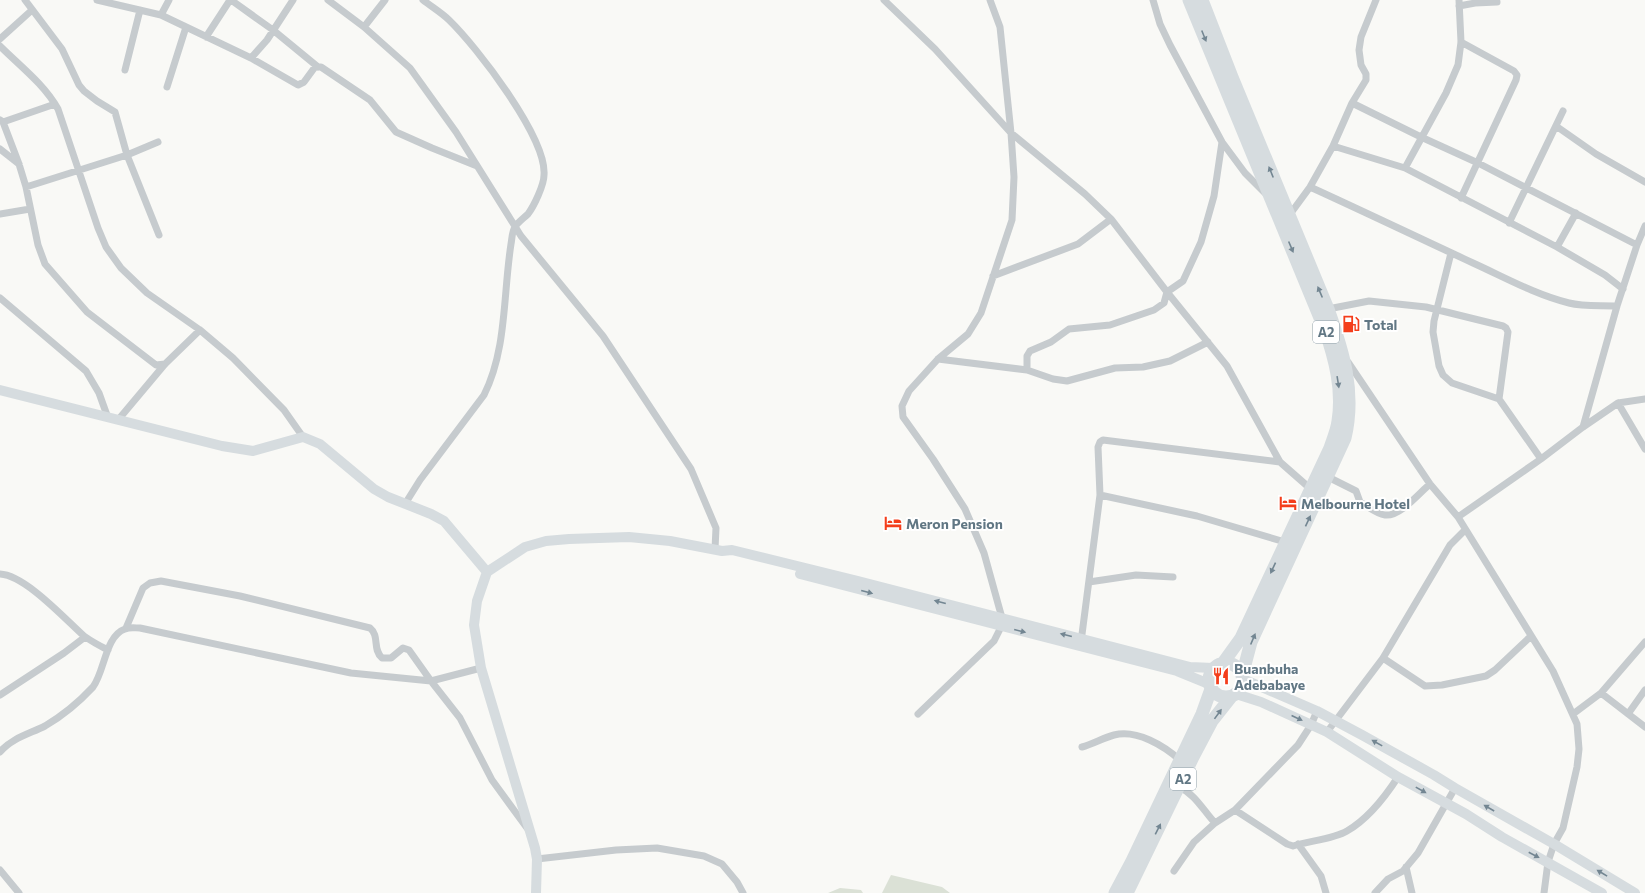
<svg xmlns="http://www.w3.org/2000/svg" width="1645" height="893" font-family="Commissioner,sans-serif">
  <style>
    .green { fill: #dbe1d6 }
    .lines { fill: none; stroke-linecap: round; stroke-linejoin: round }
    .street { stroke: #c6cbce; stroke-width: 7 }
    .secondary { stroke: #d6dcdf; stroke-width: 10 }
    .highway { stroke: #d6dcdf; stroke-width: 13 }
    .oneway { fill: #738692 }
    .labels { text-anchor: middle; dominant-baseline: central; stroke-width: 4; stroke-linejoin: round; paint-order: stroke }
    .shield { fill: #fff; stroke: #90a0a9; stroke-width: 1 }
    .shield-label { font-size: 13px; font-weight: bold; fill: #617784 }
    .poi-label { font-size: 14px; font-weight: bold; fill: #617784; stroke: #fff; text-anchor: start }
  </style>
  <rect width="100%" height="100%" fill="#f9f9f6"/>
  <!-- green -->
  <path class="green" d="M891,875L942,887L950,893H882Z
    M840,888L861,890L863,893H828Z"/>
  <g class="lines">
    <!-- street -->
    <path class="street" d="M25,0L62,49L79,85L84,91L97,101L115,112L127,155L159,235
      M97,0L161,15L251,58L267,40L293,0
      M231,0L273,30L318,67
      M328,0L364,27L410,68L456,132L521,236L603,336L691,469L716,528L715,549
      M884,0L935,49L1011,133L1085,194L1111,219L1167,292L1227,366L1280,462L1313,491
      M1153,0L1160,24L1170,45L1222,142L1214,196L1201,242L1183,281L1167,292L1164,303L1154,310L1110,325L1069,329L1051,342L1030,351L1027,356V370L1053,379L1067,381L1115,368L1143,367L1170,361L1208,342
      M1459,6L1475,3L1497,2
      M161,15L169,0
      M364,27L385,0
      M206,37L230,0
      M0,39L32,10
      M1461,42L1514,71L1517,75L1516,80L1461,198
      M0,46C20,66 44,84 58,109L98,228L106,247L121,268L147,293L200,330L233,358L284,410L303,437
      M251,58L298,85L304,82L315,67H321L370,100L396,132L432,148L477,166
      M125,70L140,10
      M167,87L186,27
      M1352,103L1421,137L1478,163L1637,245
      M0,120L3,122L19,164L26,187L38,245L45,264L87,312L156,365L165,364
      M3,122L55,104
      M1556,126L1596,154L1645,182
      M1222,142L1245,173L1265,193
      M1333,146L1405,168L1557,247L1605,275L1623,289
      M0,149L19,164
      M1405,168L1446,93L1458,65L1461,42L1459,0
      M26,187L127,155L158,142
      M1310,187C1365,212 1419,238 1473,263C1504,277 1536,295 1569,303C1584,307 1601,305 1617,306
      M0,214L30,209
      M1288,217L1310,187L1333,146L1352,103L1366,80V74L1361,65L1359,50L1361,37L1376,0
      M1509,223L1563,111
      M1557,247L1576,213
      M1451,253L1434,321L1433,332L1439,366L1443,375L1452,383L1499,399L1541,459
      M993,276L1078,244L1111,219
      M0,298L86,371L99,393L108,418
      M1328,309L1369,301L1426,307L1503,326L1506,328L1508,332L1499,399
      M938,359L1027,370
      M1348,362L1430,484L1458,517L1553,671L1577,724L1579,749L1577,767L1563,828L1554,844L1548,862L1544,893
      M1618,403L1645,449
      M118,420L165,364L200,330
      M1583,427L1617,306L1637,245L1645,226
      M1328,477L1356,491L1360,502C1367,506 1377,514 1385,515C1400,517 1419,493 1430,484
      M1100,495L1197,516L1285,542
      M405,504L420,480L484,395C507,349 503,295 511,244C512,239 512,231 515,227C518,222 524,218 528,214C534,206 544,185 544,175C547,138 477,47 449,20C442,13 432,7 423,0
      M1458,517L1541,459L1583,427L1618,403L1645,399
      M0,574C25,575 65,619 84,636C91,641 100,646 108,650
      M1089,582L1136,575L1173,577
      M126,628L143,588L150,583L161,581L240,596L370,628C380,636 372,649 382,658H391L403,648L409,650L431,681L460,718L492,780L527,828
      M1081,642L1100,495L1098,447L1100,442L1103,440L1280,462
      M1383,658L1425,686L1442,685L1486,676L1495,670L1530,637
      M1601,693L1645,727
      M0,695L64,653L85,637
      M918,714L994,641L1001,627L1002,618L984,553L965,509L933,459L903,417L902,406L909,391L938,359L968,334L981,313L1012,220L1014,177L1011,133L1000,27L990,0
      M1573,714L1601,693L1645,642
      M1628,714L1645,690
      M1327,732L1383,658L1450,545L1465,530
      M1082,747C1093,744 1103,738 1114,735C1137,729 1164,746 1180,760
      M0,752C12,738 29,734 45,726C62,716 80,701 93,687C105,671 105,636 125,629C129,627 135,628 140,628L351,673L431,681L481,668
      M1179,787C1195,794 1203,810 1215,823
      M1235,810L1287,844L1293,846C1308,841 1334,839 1347,831C1368,819 1385,797 1398,777
      M1298,844L1321,876L1326,893
      M537,859L616,850L657,848L704,856L722,864L737,882L743,893
      M1406,867L1412,893
      M0,870L19,893
      M1174,871L1194,842L1215,823L1235,810L1298,745L1311,725L1317,711
      M1375,893L1388,879L1403,871L1418,853L1455,788"/>
    <!-- secondary -->
    <path class="secondary" d="M0,390L222,446L253,451L303,437L320,444L374,489L388,497L431,514L444,521L487,572
      M800,574L1177,671L1209,684
      M1243,679L1317,711L1362,735L1434,775L1455,788L1554,844L1635,893
      M1236,694L1261,702L1327,732L1398,777L1466,814L1502,837L1602,893
      M536,893L537,859L535,848L481,668L474,625L477,601L487,572L525,547L546,541L569,539L629,537L670,541L722,551L732,550L858,581L1190,667L1213,668"/>
    <!-- highway -->
    <path class="highway" d="M1189,0L1325,330C1335,359 1343,390 1338,421C1337,430 1333,439 1330,448L1241,638L1223,663
      M1202,0L1232,77L1328,309C1343,351 1356,392 1345,438L1251,642L1242,676
      M1209 680a17 17 0 1 1 34 0a17 17 0 1 1-34 0Z
      M1115,893L1132,861L1202,714L1211,689
      M1127,893L1193,757L1212,721L1231,697"/>
  </g>
  <!-- one-way arrows -->
  <defs><path id="oneway-solid" d="M-6-.8H1V-3.2L6.5 0L1 3.2V.8H-6Z"/></defs>
  <g class="oneway">
    <use href="#oneway-solid" transform="translate(1204 36) rotate(68)"/>
    <use href="#oneway-solid" transform="translate(1271 172) rotate(-112)"/>
    <use href="#oneway-solid" transform="translate(1291 247) rotate(67)"/>
    <use href="#oneway-solid" transform="translate(1320 292) rotate(-113)"/>
    <use href="#oneway-solid" transform="translate(1338 382) rotate(81)"/>
    <use href="#oneway-solid" transform="translate(1308 521) rotate(-65)"/>
    <use href="#oneway-solid" transform="translate(1273 568) rotate(115)"/>
    <use href="#oneway-solid" transform="translate(867 592) rotate(15)"/>
    <use href="#oneway-solid" transform="translate(940 602) rotate(-165)"/>
    <use href="#oneway-solid" transform="translate(1020 631) rotate(14)"/>
    <use href="#oneway-solid" transform="translate(1066 635) rotate(-166)"/>
    <use href="#oneway-solid" transform="translate(1253 639) rotate(-67)"/>
    <use href="#oneway-solid" transform="translate(1218 714) rotate(-54)"/>
    <use href="#oneway-solid" transform="translate(1297 718) rotate(25)"/>
    <use href="#oneway-solid" transform="translate(1377 743) rotate(-151)"/>
    <use href="#oneway-solid" transform="translate(1421 790) rotate(29)"/>
    <use href="#oneway-solid" transform="translate(1489 808) rotate(-150)"/>
    <use href="#oneway-solid" transform="translate(1158 829) rotate(-63)"/>
    <use href="#oneway-solid" transform="translate(1534 855) rotate(28)"/>
    <use href="#oneway-solid" transform="translate(1602 873) rotate(-149)"/>
  </g>
  <!-- icons -->
  <defs>
    <g id="fuel-bare" transform="scale(1.38)"><path d="M-5.5-6h7V0h2V4h1.3V-2.5L3-4.5l.8-.8L6-3V5H2.5V1h-1V6h-7ZM-4.2-4.7v3.2H.2V-4.7Z" fill="#f43e1b" stroke="#fff" stroke-width="2.5" paint-order="stroke"/></g>
    <g id="hotel-bare" transform="scale(1.38)"><path d="M-6-4.5h1.5V1H6V5H4.5V3h-9V5H-6ZM-4 0a1.8 1.8 0 1 1 3.6 0ZM.5 0V-2.5h3Q6-2.5 6 0Z" fill="#f43e1b" stroke="#fff" stroke-width="2.5" paint-order="stroke"/></g>
    <g id="restaurant-bare" transform="scale(1.38)"><path d="M-5-6h1v4h1v-4h1v4h1v-4h1v5L-1.5 .5V6h-2V.5L-5-1ZM5-6V6H3V1.5H1.5Q1.5-4 5-6Z" fill="#f43e1b" stroke="#fff" stroke-width="2.5" paint-order="stroke"/></g>
  </defs>
  <g fill-rule="evenodd">
    <use href="#fuel-bare" x="1351" y="324"/>
    <use href="#hotel-bare" x="1288" y="503"/>
    <use href="#hotel-bare" x="893" y="523"/>
    <use href="#restaurant-bare" x="1221" y="676"/>
  </g>
  <g class="labels">
    <!-- shield labels -->
    <g class="shield">
      <rect x="1313" y="321" width="26" height="22" rx="3"/>
      <rect x="1170" y="768" width="26" height="22" rx="3"/>
    </g>
    <g class="shield-label">
      <text x="1326" y="332">A2</text>
      <text x="1183" y="779">A2</text>
    </g>
    <!-- poi labels -->
    <g class="poi-label">
      <text x="1364" y="324">Total</text>
      <text x="1301" y="503">Melbourne Hotel</text>
      <text x="906" y="523">Meron Pension</text>
      <text x="1234" y="668">Buanbuha<tspan x="1234" dy="16">Adebabaye</tspan></text>
    </g>
  </g>
</svg>
